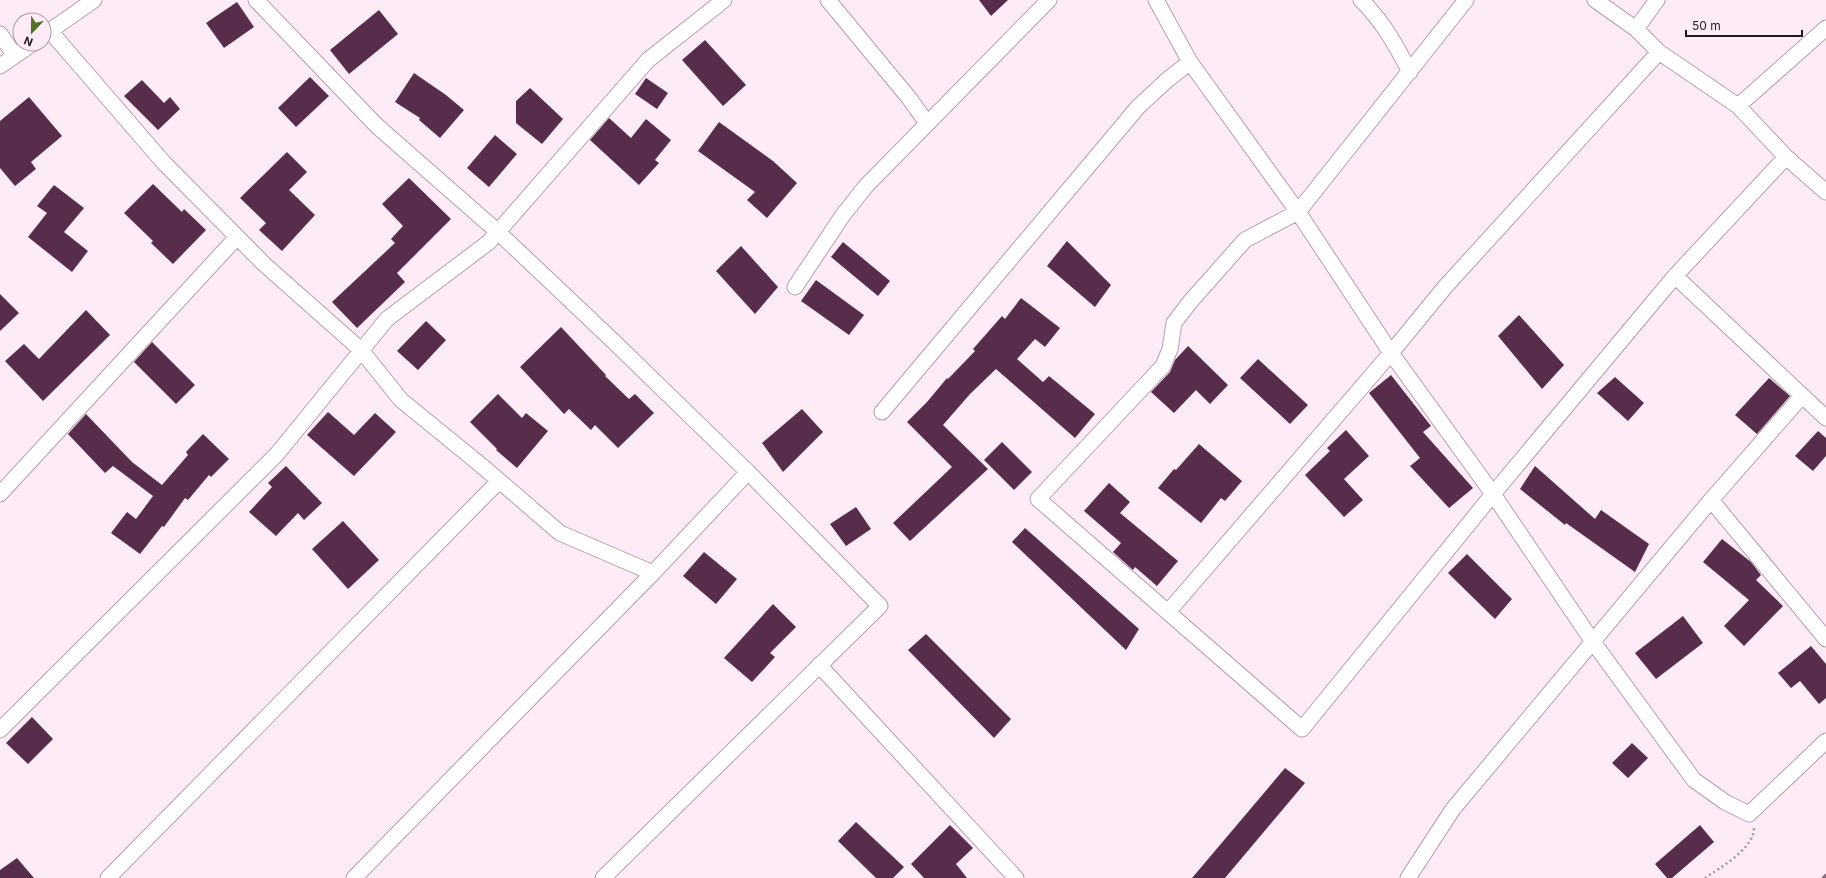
<svg xmlns="http://www.w3.org/2000/svg" width="1826" height="878" font-family="Inter,sans-serif">
  <style>
    .lines { fill: none; stroke-linecap: round; stroke-linejoin: round }
    .stream { stroke: #8f6a84; stroke-width: 4.5 }
    .building { fill: #582d4c }
    .minor-casing { stroke: #b4a0ad; stroke-width: 17 }
    .path { stroke: #a3969f; stroke-width: 2.5; stroke-dasharray: 2 3; stroke-linecap: butt }
    .minor { stroke: #fff; stroke-width: 15 }
  </style>
  <rect width="100%" height="100%" fill="#fdecf7"/>
  <g class="lines">
    <!-- stream -->
    <path class="stream" d="M1824,878L1826,876"/>
  </g>
  <!-- building -->
  <path class="building" d="M979,0H1008L991,16Z
    M237,2L254,27L224,48L206,23Z
    M379,10L398,34L349,74L330,50Z
    M705,40L746,85L723,106L682,60Z
    M414,73L446,95L464,110L440,138L419,120L420,118L395,102Z
    M310,77L329,96L296,127L278,108Z
    M646,78L668,93L657,109L635,94Z
    M142,80L164,103L170,97L180,109L158,130L124,96Z
    M530,88L563,119L542,144L516,123V101Z
    M29,97L62,136L31,162L36,169L15,186L0,168V121Z
    M609,118L631,138L646,119L671,140L655,160L659,163L639,185L590,140Z
    M719,122L773,161L797,183L767,218L747,200L755,192L698,151Z
    M495,135L517,154L489,187L467,168Z
    M287,152L307,172L289,190L315,215L282,251L259,230L266,223L240,198Z
    M409,178L451,219L397,273L405,282L357,328L332,302L395,243L391,239L403,226L382,204Z
    M153,184L182,212L184,209L206,230L173,264L151,243L153,241L124,213Z
    M54,185L84,208L64,232L88,251L72,272L28,237L47,213L37,206Z
    M1067,241L1111,285L1095,307L1047,266Z
    M843,242L890,281L878,296L831,257Z
    M741,246L778,287L755,314L716,271Z
    M816,280L864,315L849,335L801,301Z
    M0,294L19,313L0,331Z
    M1021,298L1060,328L1045,347L1035,339L1017,359L1043,382L1049,376L1095,414L1075,438L996,369L970,394L943,425L988,469L910,541L893,523L952,467L907,422L927,402L947,378L948,379L975,351L973,349L1002,316L1005,319Z
    M86,310L110,335L43,401L5,361L24,344L39,359Z
    M1519,315L1564,365L1542,389L1498,336Z
    M426,321L446,340L418,370L397,351Z
    M561,327L606,375L605,376L629,399L635,394L654,413L618,448L595,425L591,430L569,409L564,414L520,367Z
    M152,342L195,385L176,404L134,362Z
    M1188,346L1228,385L1210,404L1196,390L1174,413L1151,392L1170,372L1175,360Z
    M1258,359L1308,405L1290,424L1240,378Z
    M1391,375L1431,426L1423,432L1473,488L1449,508L1410,466L1420,458L1369,393Z
    M1615,377L1644,403L1628,421L1597,393Z
    M1769,378L1790,396L1757,434L1735,415Z
    M498,394L522,418L526,413L548,431L517,468L496,450L497,449L470,422Z
    M802,409L823,432L783,472L762,443Z
    M328,412L354,435L375,413L396,432L354,476L307,435Z
    M86,414L132,462L162,485L188,455L186,452L203,434L229,459L211,477L209,475L188,500L185,498L164,527L162,526L140,554L111,533L127,512L136,519L153,496L113,466L105,473L68,434Z
    M1346,430L1369,456L1344,479L1363,500L1344,517L1305,475L1330,451L1327,448Z
    M1818,431L1826,438V456L1813,471L1795,456Z
    M1002,442L1032,472L1014,490L984,460Z
    M1199,444L1242,481L1225,501L1221,498L1201,523L1158,488L1174,469L1176,470Z
    M286,466L322,503L304,520L298,513L276,536L249,512L272,487L268,483Z
    M1535,466L1595,519L1601,510L1649,544L1635,572L1566,523L1565,525L1520,489Z
    M1109,483L1130,502L1120,513L1178,561L1157,586L1135,567L1133,570L1113,552L1121,543L1084,511Z
    M856,507L871,529L846,546L830,524Z
    M343,521L379,560L348,589L312,549Z
    M1025,528L1139,629L1126,650L1012,542Z
    M1722,539L1751,562L1761,575L1756,580L1783,606L1744,646L1724,626L1749,600L1703,562Z
    M704,552L737,579L716,604L683,576Z
    M1467,554L1512,599L1495,619L1448,573Z
    M773,604L796,627L770,653L775,657L752,682L724,658Z
    M1683,616L1703,643L1656,679L1635,653Z
    M926,634L1011,719L994,738L908,650Z
    M1811,646L1826,664V698L1819,704L1800,681L1791,688L1778,673Z
    M32,717L53,739L28,764L6,743Z
    M1632,743L1648,758L1628,778L1612,763Z
    M1285,768L1305,783L1225,878H1192Z
    M856,822L904,867L893,878H876L838,841Z
    M950,825L973,848L956,864L967,878H924L911,864Z
    M1700,825L1714,842L1672,878H1667L1655,864Z
    M17,858L34,878H0V870Z"/>
  <g class="lines">
    <!-- minor casing -->
    <g class="minor-casing">
      <path id="minor" d="M256,0L377,126L498,232L610,338L748,472L880,606L603,878
        M828,0L909,98L927,123
        M1156,0L1190,62L1298,212L1391,353L1493,494L1593,642L1694,780L1725,802L1749,814L1826,741
        M1361,0C1383,21 1396,46 1410,72
        M1466,0L1298,212L1245,240L1190,302L1174,323L1170,349L1163,366L1038,499L1302,729L1493,494L1675,276L1786,157
        M1595,0L1636,29L1659,52L1738,106L1786,157L1826,192
        M1636,29L1657,0
        M50,31L164,163L264,264L361,350L401,400L482,466L560,533L653,573
        M0,34L15,56
        M44,35L94,0
        M0,66L32,44
        M1738,106L1826,28
        M1675,276L1826,418
        M795,287L843,215L866,186L1049,0
        M882,412L1138,107L1166,81L1190,62
        M0,494L237,237
        M1711,500L1826,639
        M1168,612L1391,353L1445,287L1659,52
        M819,665L1016,878
        M0,730L277,454L387,319L489,242L648,60L724,0
        M108,878L499,481
        M354,878L653,573L748,472
        M1408,878L1453,809L1711,500L1802,396"/>
    </g>
    <!-- path -->
    <path class="path" d="M1705,878C1721,867 1755,848 1754,827"/>
    <!-- minor -->
    <use href="#minor" class="minor"/>
  </g>
  <!-- north arrow -->
  <g transform="translate(32 32) rotate(202)"><circle r="19" fill="#fdecf7" stroke="#a598a0"/>
  <path d="M0-3L7 15L0 10L-7 15Z" fill="#516f25"/>
  <text y="-6" font-size="11" font-weight="bold" text-anchor="middle" fill="#20191e">N</text>
  </g>
  <!-- scale -->
  <path d="M1686 30v6h116v-6" fill="none" stroke="#20191e" stroke-width="2"/>
  <text x="1692" y="30" font-size="12" fill="#20191e" stroke="#fdecf7" stroke-width="3" paint-order="stroke">50 m</text>
</svg>
